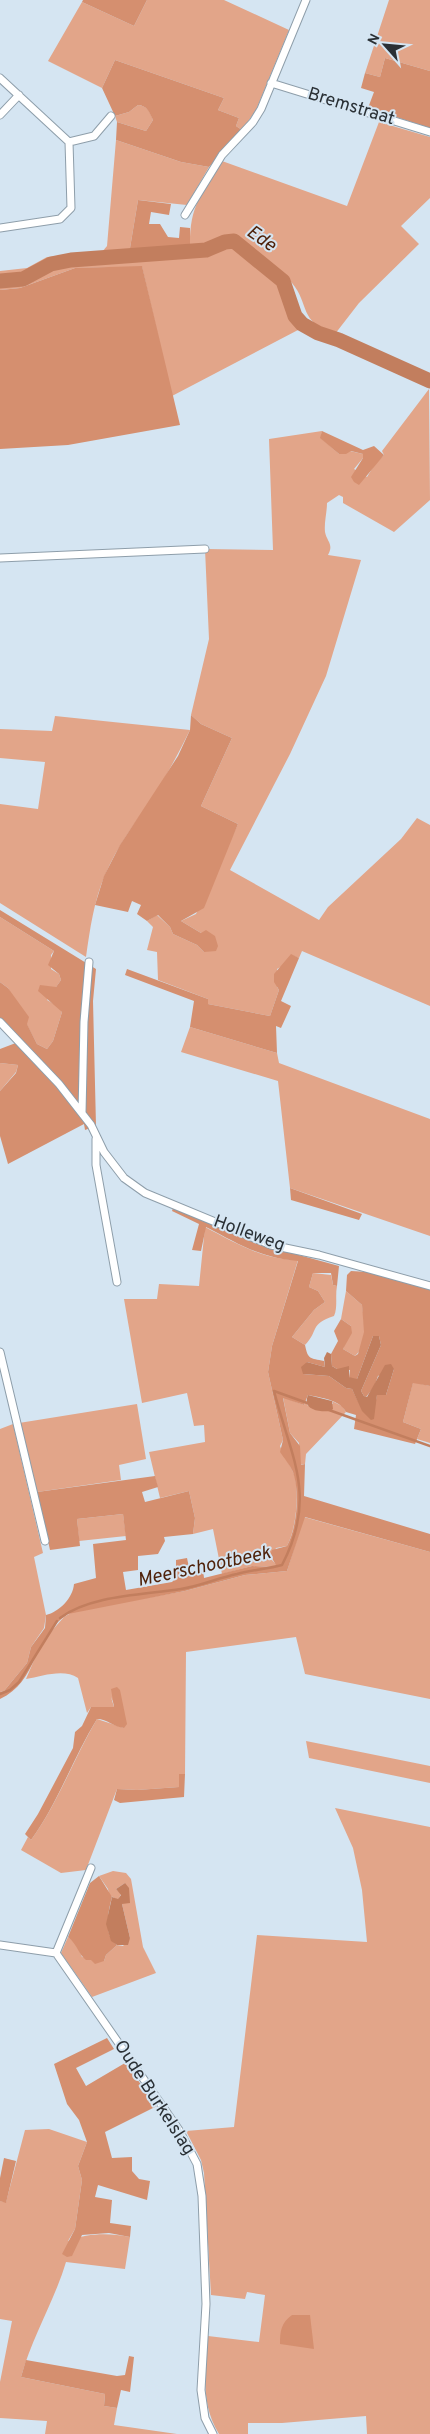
<svg xmlns="http://www.w3.org/2000/svg" width="430" height="2434" font-family="Overpass,sans-serif">
  <style>
    .green { fill: #e2a589 }
    .forest { fill: #d58f6f }
    .water { fill: #c27e5e }
    .lines { fill: none; stroke-linecap: round; stroke-linejoin: round }
    .stream { stroke: #c27e5e; stroke-width: 2.5 }
    .river { stroke: #c27e5e; stroke-width: 15 }
    .street-casing { stroke: #8e9eaa; stroke-width: 9 }
    .street { stroke: #fff; stroke-width: 7 }
    .labels { text-anchor: middle; dominant-baseline: central; stroke-width: 4; stroke-linejoin: round; paint-order: stroke }
    .street-label { font-size: 18px; fill: #2a3035; stroke: #d5e5f2 }
    .water-label { font-size: 19px; font-style: italic; fill: #4f220a; stroke: #d5e5f2 }
  </style>
  <rect width="100%" height="100%" fill="#d5e5f2"/>
  <!-- green -->
  <path class="green" d="M147,0H224L289,30L256,110L242,130L236,126L239,118L218,110L224,98L115,60L102,88L48,61L82,2L134,26Z
    M389,0H430V71L385,58L380,77L365,73Z
    M138,105C148,106 150,112 153,120L146,131L117,122L115,116L129,112Z
    M379,122L430,137V198L401,226L419,244L359,303L335,334C298,322 310,304 292,283C278,267 260,256 245,242C227,232 209,245 190,250C189,206 200,197 222,161L347,206Z
    M116,140L181,162L209,167L187,205L138,200L129,254L142,253V261L185,257L226,247H234L243,251L282,286L290,314L298,330L172,396L142,267L75,268L20,288L0,290V271L27,268L47,257L102,252L107,246Z
    M429,389L430,500L394,532L343,503V497L339,495L327,503C327,512 324,523 325,532C327,542 334,544 328,555L361,560L326,676L290,754L230,870L319,920L328,907L401,839L417,818L430,825V1006L302,951L299,958L291,955L284,965L277,969V987L279,990L270,1016L208,1004V999L158,980L157,952L147,950L153,927L147,921L157,915L170,927L173,934L197,945L204,952L201,933L181,921L196,914L238,824L201,806L232,738L201,724L191,715L209,639L205,549L273,550L269,439L322,431L321,438L339,454L350,451L363,454V458L354,469L367,477L375,464L384,455L382,451Z
    M55,716L190,730C178,754 166,777 151,800C134,824 117,847 105,875C94,900 90,929 86,957L0,903V804L38,809L45,762L0,758V729L52,731Z
    M0,917L54,951L51,955V969L59,974L61,980L47,1000L59,1007L62,1012L53,1041L47,1049L37,1044L8,988L0,982Z
    M190,1027L277,1053L279,1063L430,1119V1236L290,1188L278,1081L181,1052Z
    M0,1063L18,1065L16,1072L0,1091Z
    M205,1227C236,1243 263,1260 298,1260L272,1346L268,1372L283,1440L280,1446C284,1457 292,1467 295,1477C299,1497 296,1529 287,1546L276,1548L271,1559L277,1565L275,1567L252,1566L222,1574L213,1529L193,1534L195,1518L189,1491L160,1498L149,1452L205,1442L204,1425L194,1426L187,1393L142,1403L124,1299H157L159,1284L199,1286Z
    M313,1273L331,1275L333,1285L337,1286C335,1296 338,1307 334,1316C309,1324 319,1331 305,1345L292,1337L314,1310L325,1302L318,1291L309,1287Z
    M346,1291L362,1305C364,1319 368,1346 355,1356L343,1349L351,1326L341,1319Z
    M413,1382L430,1386V1443L417,1439L421,1429L403,1422Z
    M283,1397L304,1405L306,1400L308,1406L333,1404L332,1401L342,1406L346,1412L306,1454L305,1464L300,1465L299,1443L290,1433Z
    M137,1404L146,1459L119,1465L121,1480L37,1492L19,1423Z
    M13,1424L43,1553L34,1557L46,1615L44,1628L31,1647L27,1663L4,1691L0,1692V1429Z
    M123,1514L126,1536L79,1541L77,1519Z
    M304,1517L430,1552V1699L305,1674L296,1637L186,1652L185,1774H179V1787L137,1790L117,1789L86,1870L61,1873L21,1850L28,1837L31,1840C58,1803 74,1758 97,1719L124,1728L111,1697L114,1707H91L87,1713L78,1678C64,1668 42,1676 26,1679L38,1651L48,1635L64,1617L74,1611L185,1591L245,1575L287,1571Z
    M306,1741L430,1766V1783L309,1758Z
    M335,1808L430,1827V2434H367L366,2416L282,2423H248V2434H219C200,2403 205,2370 208,2336L259,2342L265,2295L247,2292L245,2299L211,2295L204,2173L201,2160L186,2131L234,2127L257,1935L367,1942L362,1890L353,1848Z
    M113,1871L126,1873L131,1879L143,1947L156,1973L92,1997L61,1953L68,1937L76,1943L82,1957L104,1961L106,1955L117,1945L123,1946L130,1938L122,1904L125,1883L116,1889L121,1894L118,1900L109,1895L108,1889L99,1876Z
    M49,2129L87,2142L78,2166L82,2180L75,2229L68,2241C89,2233 108,2233 130,2237L125,2269L66,2262C54,2302 32,2337 21,2377L105,2394L104,2406L117,2408L114,2425L177,2434H45L47,2421L0,2418V2382L12,2321L0,2319V2201L6,2202L25,2130Z"/>
  <!-- forest -->
  <path class="forest" d="M83,0H147L134,26L82,2Z
    M385,58L430,71V128L368,108L374,92L361,88L365,73L380,77Z
    M115,60L224,98L218,110L239,118L236,126L242,130L209,167L181,162L116,140L117,122L146,131L153,120C149,112 148,106 138,105L129,112L115,116L102,88Z
    M138,200L171,204L169,215L151,212L149,224H160L168,237L179,238L180,227L190,228V250L129,254Z
    M142,266L180,425L68,445L0,449V290L20,288L75,268Z
    M322,431L363,450L374,446L384,455L359,485L354,482L351,477L363,458V454L351,451L346,454H339L320,438Z
    M191,715L201,724L232,738L201,806L238,824L204,908L181,921L201,933L206,930L215,936L218,946L216,951L204,952L197,945L173,934L170,927L158,915L147,921L137,914L141,905L132,901L128,912L95,905L104,876L120,845L178,756L190,730Z
    M0,910L96,969L93,1001L96,1126L85,1130L84,1124L8,1164L0,1136V1091L16,1073L18,1065L0,1063V1049L21,1041L0,1018V982L8,988L29,1017L27,1024L37,1044L47,1049L53,1041L62,1012L38,991L40,985L56,987L61,980L59,974L48,965L54,951L0,917Z
    M291,954L299,958L281,1001L291,1006L281,1028L276,1026L277,1053L190,1027L194,1001L125,975L127,969L208,999V1004L270,1016L279,990L274,982V974Z
    M290,1188L362,1214L359,1220L291,1200Z
    M173,1208L255,1243L339,1266L337,1286L333,1285L331,1273H313L309,1287L318,1291L325,1302L314,1310L292,1337L305,1345C308,1360 310,1358 324,1361L325,1367L307,1362L303,1374L329,1376L346,1388L352,1389L363,1411L376,1400L377,1395H386L394,1369L378,1376L374,1387L366,1397L364,1396L361,1391L381,1345L379,1336H373L357,1379L353,1380L349,1377L350,1370L337,1369L332,1366L331,1354L338,1341L334,1331L341,1319L351,1326L352,1333L343,1349L355,1356L358,1354L364,1332L362,1305L346,1291L347,1275L351,1271L367,1272L430,1289V1386L413,1383L403,1422L421,1429L415,1444L354,1429L356,1415L346,1412C339,1399 321,1398 308,1395L304,1405L283,1398L290,1433L300,1446L301,1465L305,1464L304,1496L430,1534V1552L305,1517L287,1571L245,1575L185,1591L68,1614C33,1636 38,1682 0,1699V1692L4,1691L27,1663L31,1647L45,1628L46,1615C59,1612 73,1598 74,1584L96,1578L93,1544L126,1540L123,1514L77,1519L80,1546L50,1550L37,1492L155,1476L158,1487L142,1492L145,1502L189,1491L195,1518L193,1534L164,1537L165,1541L158,1554L138,1556V1570L123,1572L126,1590L172,1582L176,1578V1560L187,1558L190,1572L203,1570L204,1578L252,1566L275,1567L276,1565L270,1555L272,1550L287,1546C297,1528 300,1492 293,1472C290,1465 284,1458 280,1452L283,1440L268,1372L272,1346L298,1261C260,1258 239,1244 206,1227L201,1251L192,1250L199,1224L172,1211Z
    M117,1687L120,1690L127,1724L124,1728C114,1727 107,1719 97,1719C73,1758 58,1803 31,1840L25,1834L38,1814L73,1748L75,1732L82,1726L91,1707H114L111,1689Z
    M179,1774H185L184,1797L120,1803L114,1800L117,1789L137,1790L179,1787Z
    M99,1876L112,1897C108,1912 103,1935 117,1945L106,1955L104,1961L95,1964L91,1960H86C78,1954 78,1945 68,1937L90,1883Z
    M107,2038L114,2049L76,2068L86,2086L125,2063L157,2106L105,2132L112,2158L132,2157V2171L139,2179L150,2181L147,2200L98,2185L95,2197L112,2200L110,2223L131,2226L130,2237L109,2233L82,2235L72,2256L67,2257L62,2254L75,2229L82,2180L78,2166L87,2142L79,2120L67,2104L54,2064Z
    M4,2158L16,2161L6,2203L0,2201V2178Z
    M292,2315H310L314,2349L280,2344C280,2331 281,2323 292,2315Z
    M129,2356L134,2357L130,2392L121,2390L117,2408L104,2406L105,2394L21,2377L26,2360L117,2376L125,2375Z"/>
  <!-- water -->
  <path class="water" d="M373,1336H379L381,1345L361,1391L364,1396L367,1397L385,1365L391,1364L394,1369L386,1395H377L374,1419L371,1420L362,1411L352,1389L346,1388L329,1376L303,1374L301,1367L307,1362L325,1367L324,1358L327,1352L331,1354L332,1366L337,1369L349,1366V1377L357,1379Z
    M308,1395L332,1401L333,1409L330,1411C319,1412 302,1410 308,1395Z
    M125,1883L129,1888L130,1903L122,1904L130,1938L128,1945H117L111,1941L106,1924L112,1897L118,1899L121,1895L116,1889Z"/>
  <g class="lines">
    <!-- stream -->
    <path class="stream" d="M329,1410L430,1446
      M60,1618C91,1595 144,1595 181,1589C200,1586 218,1578 237,1574C252,1570 267,1569 282,1565C318,1496 291,1458 274,1391L310,1404
      M0,1694L10,1690L19,1682L57,1621"/>
    <!-- river -->
    <path class="river" d="M0,281L23,279L51,264L71,260L206,250L225,242L234,241L283,281L295,316L302,324L318,333L339,340L430,381"/>
    <!-- street casing -->
    <g class="street-casing">
      <path id="street" d="M0,78L69,142L71,208L60,219L0,228
        M271,83L430,132
        M0,115L19,95
        M69,142L94,136L111,116
        M185,215L222,155L253,122L261,109L306,0
        M0,558L205,549
        M0,1022L59,1084L91,1125L104,1152L124,1178L145,1193L271,1245L319,1255L430,1286
        M82,1113L84,1022L89,962
        M96,1139V1165L117,1282
        M0,1352L45,1541
        M0,1945L56,1953L179,2130L197,2164L202,2196L206,2304L201,2390L205,2418L213,2434
        M56,1953L91,1868"/>
    </g>
    <!-- street -->
    <use href="#street" class="street"/>
  </g>
  <g class="labels">
    <!-- street labels -->
    <g class="street-label">
      <text transform="translate(351 107) rotate(17)">Bremstraat</text>
      <text transform="translate(249 1234) rotate(20)">Holleweg</text>
      <text transform="translate(154 2098) rotate(57)">Oude Burkelslag</text>
    </g>
    <!-- water labels -->
    <g class="water-label">
      <text transform="translate(261 239) rotate(35)">Ede</text>
      <text transform="translate(204 1567) rotate(-12)">Meerschootbeek</text>
    </g>
  </g>
  <!-- north arrow -->
  <g transform="translate(385 45) rotate(297)" stroke="#d5e5f2" stroke-width="4" paint-order="stroke">
  <path d="M0-4L9 19L0 12L-9 19Z" fill="#2a3035"/>
  <text y="-8" font-size="14" font-weight="bold" text-anchor="middle" fill="#2a3035">N</text>
  </g>
</svg>
